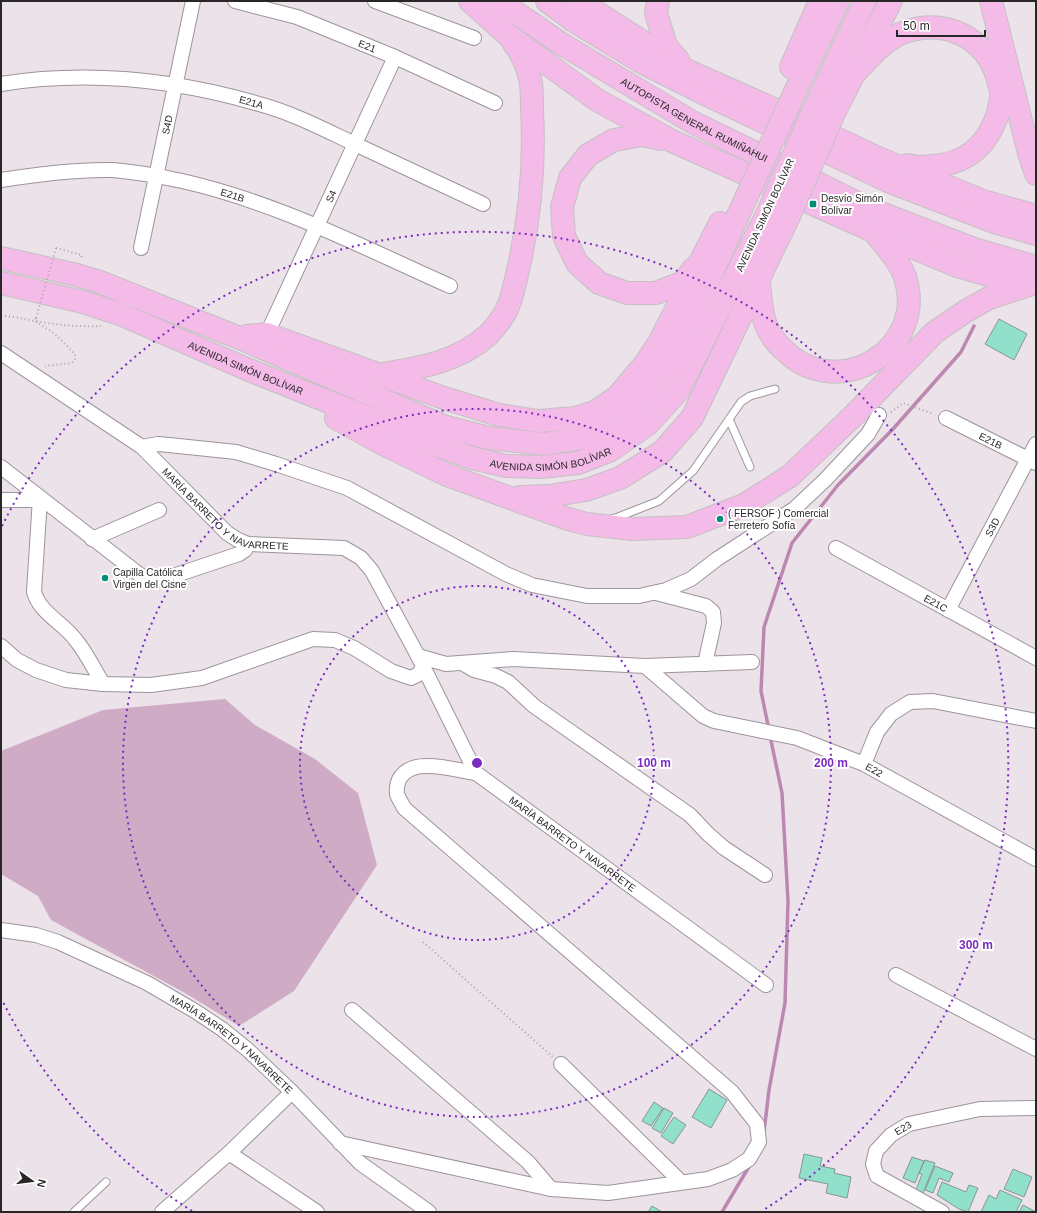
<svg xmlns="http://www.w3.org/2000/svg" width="1037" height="1213" font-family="Arial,sans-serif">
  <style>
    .green { fill: #cfabc6 }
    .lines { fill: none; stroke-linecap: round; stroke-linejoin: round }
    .stream { stroke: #bc88b1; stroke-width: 3.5 }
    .building { fill: #90e0cc; stroke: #8a9592 }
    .service-casing { stroke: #9d949b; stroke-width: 9 }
    .minor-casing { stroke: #9d949b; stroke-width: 16 }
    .trunk-casing { stroke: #c3c2c3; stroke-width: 24 }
    .path { stroke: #aba3a9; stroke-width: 2; stroke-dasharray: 1 3; stroke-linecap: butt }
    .service { stroke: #fff; stroke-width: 7 }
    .minor { stroke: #fff; stroke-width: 14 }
    .trunk { stroke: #f4bbe8; stroke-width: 22 }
    .trunk-bridge-casing { stroke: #c3c2c3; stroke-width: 24; stroke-linecap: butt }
    .path-bridge { stroke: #aba3a9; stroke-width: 2; stroke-dasharray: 1 3; stroke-linecap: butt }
    .trunk-bridge { stroke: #f4bbe8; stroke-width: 22 }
    .ring { fill: none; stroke: #7b2cbf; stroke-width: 2; stroke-dasharray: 2 4 }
    .poi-dot { fill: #008e78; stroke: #fff; stroke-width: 1.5 }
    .labels { text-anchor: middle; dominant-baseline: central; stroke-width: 4; stroke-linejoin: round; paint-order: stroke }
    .street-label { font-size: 10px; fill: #292628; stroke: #fff }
    .poi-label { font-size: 10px; fill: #292628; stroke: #fff; text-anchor: start }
    .centre { fill: #7b2cbf; stroke: #fff; stroke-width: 2 }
    .ring-label { font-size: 12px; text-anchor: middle; font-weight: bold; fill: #7b2cbf; stroke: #fff; stroke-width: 4; stroke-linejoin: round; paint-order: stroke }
  </style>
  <rect width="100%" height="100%" fill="#ece2e9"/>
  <!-- green -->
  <path class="green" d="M225,699L255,725L315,759L358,793L377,865L294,991L239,1026L185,993L51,920L38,896L1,874V751L103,710Z"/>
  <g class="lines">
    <!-- stream -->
    <path class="stream" d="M769,730L761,691L764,627L792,543L838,485L893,429L961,352L974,326
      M764,1132L769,1090L785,1003L788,901L782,793L770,736
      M722,1212L750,1165"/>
  </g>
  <!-- building -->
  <path class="building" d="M999,319L1027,334L1014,360L985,344Z
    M709,1089L727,1100L711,1128L692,1117Z
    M654,1102L663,1108L651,1126L642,1121Z
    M664,1108L673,1113L661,1133L652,1128Z
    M674,1117L686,1125L673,1144L661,1136Z
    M804,1154L822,1158L820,1166L835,1169L834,1173L851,1177L847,1198L826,1193L828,1184L799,1178Z
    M912,1157L924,1161L915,1183L903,1178Z
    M925,1160L935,1163L923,1193L916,1190L922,1174L919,1173Z
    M935,1166L953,1173L949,1182L939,1178L933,1193L925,1190Z
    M1013,1169L1032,1177L1024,1197L1004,1189Z
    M942,1182L966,1192L969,1185L978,1188L968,1212L959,1209L937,1195Z
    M1000,1190L1022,1200L1016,1212H981L989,1195L996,1199Z
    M1023,1205L1036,1212H1019Z
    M652,1206L662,1212H648Z"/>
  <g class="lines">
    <!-- service casing -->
    <g class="service-casing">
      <path id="service" d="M729,419L750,467
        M611,519L618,517L659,501L693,471L741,402L750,396L775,389
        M74,1212L106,1182"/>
    </g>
    <!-- minor casing -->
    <g class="minor-casing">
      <g id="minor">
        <path id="s1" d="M235,1L297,17L395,57L495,103"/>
        <path d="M375,1L474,38"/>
        <path id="s2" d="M1,84C89,70 173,79 259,104C293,113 325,130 357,145C399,165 441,184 483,204"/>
        <path id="s3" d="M1,180C38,174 75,169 113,170C136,172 159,176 182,181C276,202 362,247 450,286"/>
        <path id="s4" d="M141,248L193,1"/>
        <path id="s5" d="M267,334L395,57"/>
        <path id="s6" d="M1,353L142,447L227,533L238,540L248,544L344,548L361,558L372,571L418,656L476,773L766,985"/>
        <path id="s7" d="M946,418L1036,463"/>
        <path d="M142,447L158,444L169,445L236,452L276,464L347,488L506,574L532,585L587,596H639L666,590L691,579L717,559L794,509L825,480L868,434L879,415"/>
        <path d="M1,467L140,575L152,580L164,579L239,554L245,550L248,544"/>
        <path d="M1,500H29L40,498L34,592C40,613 62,622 75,639C86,652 94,669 103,684"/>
        <path d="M92,539L159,510"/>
        <path id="s8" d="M836,548L1036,658"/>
        <path d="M656,593L706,606L713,612L714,623L705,664"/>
        <path id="s9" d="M948,610L1036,444"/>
        <path d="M1,646L17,660L36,670L66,680L103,684L151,685L202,678L313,639L335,640L354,648L391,671L411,678L419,674L423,667"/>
        <path d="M418,656L446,664L513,659L645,666L752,662"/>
        <path d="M462,663L474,670L496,676L508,682L534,706L690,815L708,834L724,848L765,875"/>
        <path id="s10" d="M645,666L703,716L714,721L797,738L864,764L1036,859"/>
        <path d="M864,764L877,732L891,714L910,702L933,701L1036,721"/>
        <path id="s11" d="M1,930L36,935L58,942L147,983L195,1011L222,1029L248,1050L292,1092L360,1163L429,1212"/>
        <path d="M896,975L1036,1049"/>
        <path d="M352,1010L528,1162L551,1189"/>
        <path d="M561,1064L681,1182"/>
        <path d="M340,1143L551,1189L608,1193L708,1179L732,1170L749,1159L759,1142L757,1124L732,1092L404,808C402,803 398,798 397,794C395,775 409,766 426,766C441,765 461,771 476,773"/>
        <path d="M229,1153L317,1212"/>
        <path d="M162,1212L229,1153L292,1092"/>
        <path id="s12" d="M942,1212L877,1176L873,1164L876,1151L891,1135L909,1124L980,1109L1036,1108"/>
      </g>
    </g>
    <!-- trunk casing -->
    <g class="trunk-casing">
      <g id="trunk">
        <path d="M470,1L509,36L597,100L672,141L871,230L957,266L992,276L1032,284"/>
        <path id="s13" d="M499,1L560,43L692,122L870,209L974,249L1036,267"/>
        <path d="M547,1L574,21L643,63L705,94L888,181L994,222L1036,234"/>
        <path d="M579,1L688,71L794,118L876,157L983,201L1036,216"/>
        <path d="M658,1L656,13L666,46L678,60"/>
        <path d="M991,1L1029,153L1036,174"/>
        <path d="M791,67L820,1"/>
        <path d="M856,72C870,57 885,39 905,32C946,18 987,38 998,80C999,84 1001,88 1001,92C1002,100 999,108 997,116C986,147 965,164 932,166C923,167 916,168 908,165"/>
        <path d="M795,92L838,1"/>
        <path d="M817,103L865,1"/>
        <path d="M835,111L891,1"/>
        <path d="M660,139L643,135L614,140L588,155L570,178L562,207L564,236L577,263L599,283L627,293H656L684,282L693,269"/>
        <path d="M1,258L77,275L100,282L237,337L446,427L489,438L544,444L590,437L628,414L659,380L682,339L746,198"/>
        <path d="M759,280C760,295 761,312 766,325C770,335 778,345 786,352C840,402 928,349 905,277C899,260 885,246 874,232"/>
        <path id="s14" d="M1,283L83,302L120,314L249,370L439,446L472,458L506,466L542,467L578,463L611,450L648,424L678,391L769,210"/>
        <path d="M247,336L267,334L444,398L499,415L538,421L575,418L595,412L617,397L645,364L660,341L720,223"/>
        <path d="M382,374C420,368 458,362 488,335C494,329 501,320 505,313C512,300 515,284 518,270C530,218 535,164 532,110C532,101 532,92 531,83C528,68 522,54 513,42"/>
        <path d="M336,418L383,444L447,475L568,519L587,524L632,529L687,527L744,505L790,476L852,417L935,332L966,311L989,298L1032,284"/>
        <path d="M520,497L549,496L586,490L620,478L662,452L692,418L789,216"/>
      </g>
    </g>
    <!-- path -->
    <path class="path" d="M56,248L82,255L81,258
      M1,316C13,316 23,319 35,321C57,325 79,327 101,326
      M36,318L35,321L55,334L75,354V359L72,363L45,366
      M891,412L903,403L934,414
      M423,942L553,1057"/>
    <!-- service -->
    <use href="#service" class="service"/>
    <!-- minor -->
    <use href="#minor" class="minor"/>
    <!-- trunk -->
    <use href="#trunk" class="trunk"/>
    <!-- trunk-bridge casing -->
    <g class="trunk-bridge-casing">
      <path id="trunk-bridge" d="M746,198L795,92
        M769,210L817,103
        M789,216L835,111"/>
    </g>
    <!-- path-bridge -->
    <path class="path-bridge" d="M36,318L56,248"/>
    <!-- trunk-bridge -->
    <use href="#trunk-bridge" class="trunk-bridge"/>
  </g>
  <!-- distance rings -->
  <g class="ring">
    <circle cx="477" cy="763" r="177"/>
    <circle cx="477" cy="763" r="354"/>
    <path d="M192 1211A531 531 0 0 1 2 1000M2 526A531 531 0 1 1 762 1211"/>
  </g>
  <!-- markers -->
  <g class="poi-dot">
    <rect x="809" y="200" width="8" height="8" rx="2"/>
    <circle cx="720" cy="519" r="4"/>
    <circle cx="105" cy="578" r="4"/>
  </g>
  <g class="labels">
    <!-- street labels -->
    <g class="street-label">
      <text stroke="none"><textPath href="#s1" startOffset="140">E21</textPath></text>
      <text stroke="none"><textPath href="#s2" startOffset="253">E21A</textPath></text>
      <text stroke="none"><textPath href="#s13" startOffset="229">AUTOPISTA GENERAL RUMIÑAHUI</textPath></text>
      <text stroke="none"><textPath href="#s4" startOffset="126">S4D</textPath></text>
      <text stroke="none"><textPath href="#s3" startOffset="235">E21B</textPath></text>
      <text stroke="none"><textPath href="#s5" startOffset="152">S4</textPath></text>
      <text transform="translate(765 215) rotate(-65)">AVENIDA SIMÓN BOLÍVAR</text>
      <text stroke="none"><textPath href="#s14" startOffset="260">AVENIDA SIMÓN BOLÍVAR</textPath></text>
      <text stroke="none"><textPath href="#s7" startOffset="50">E21B</textPath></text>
      <text stroke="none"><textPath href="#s14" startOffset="584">AVENIDA SIMÓN BOLÍVAR</textPath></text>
      <text stroke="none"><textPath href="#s6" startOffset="278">MARÍA BARRETO Y NAVARRETE</textPath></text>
      <text stroke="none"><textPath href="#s9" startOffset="94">S3D</textPath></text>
      <text stroke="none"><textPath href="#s8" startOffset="114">E21C</textPath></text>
      <text stroke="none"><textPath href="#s10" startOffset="257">E22</textPath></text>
      <text stroke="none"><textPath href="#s6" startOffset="794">MARÍA BARRETO Y NAVARRETE</textPath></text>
      <text stroke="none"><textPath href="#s11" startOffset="261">MARÍA BARRETO Y NAVARRETE</textPath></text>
      <text stroke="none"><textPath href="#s12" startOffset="136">E23</textPath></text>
    </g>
    <!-- poi labels -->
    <g class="poi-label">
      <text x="821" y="198">Desvío Simón<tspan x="821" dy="12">Bolívar</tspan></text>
      <text x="728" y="513">( FERSOF ) Comercial<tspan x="728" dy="12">Ferretero Sofía</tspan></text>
      <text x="113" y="572">Capilla Católica<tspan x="113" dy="12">Virgen del Cisne</tspan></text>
    </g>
  </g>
  <circle cx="477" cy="763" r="6" class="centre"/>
  <g class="ring-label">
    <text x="654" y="767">100 m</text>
    <text x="831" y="767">200 m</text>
    <text x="976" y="949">300 m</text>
  </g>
  <!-- border -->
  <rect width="1037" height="1213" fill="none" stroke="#292628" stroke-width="4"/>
  <!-- north arrow -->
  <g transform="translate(32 1181) rotate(104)" stroke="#ffffff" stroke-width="3" paint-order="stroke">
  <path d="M0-3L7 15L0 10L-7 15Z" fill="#292628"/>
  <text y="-6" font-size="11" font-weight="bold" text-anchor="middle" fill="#292628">N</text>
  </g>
  <!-- scale -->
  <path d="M897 30v6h88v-6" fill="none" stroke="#292628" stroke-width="2"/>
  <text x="903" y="30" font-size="12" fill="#292628" stroke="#ffffff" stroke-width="3" paint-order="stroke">50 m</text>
</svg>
